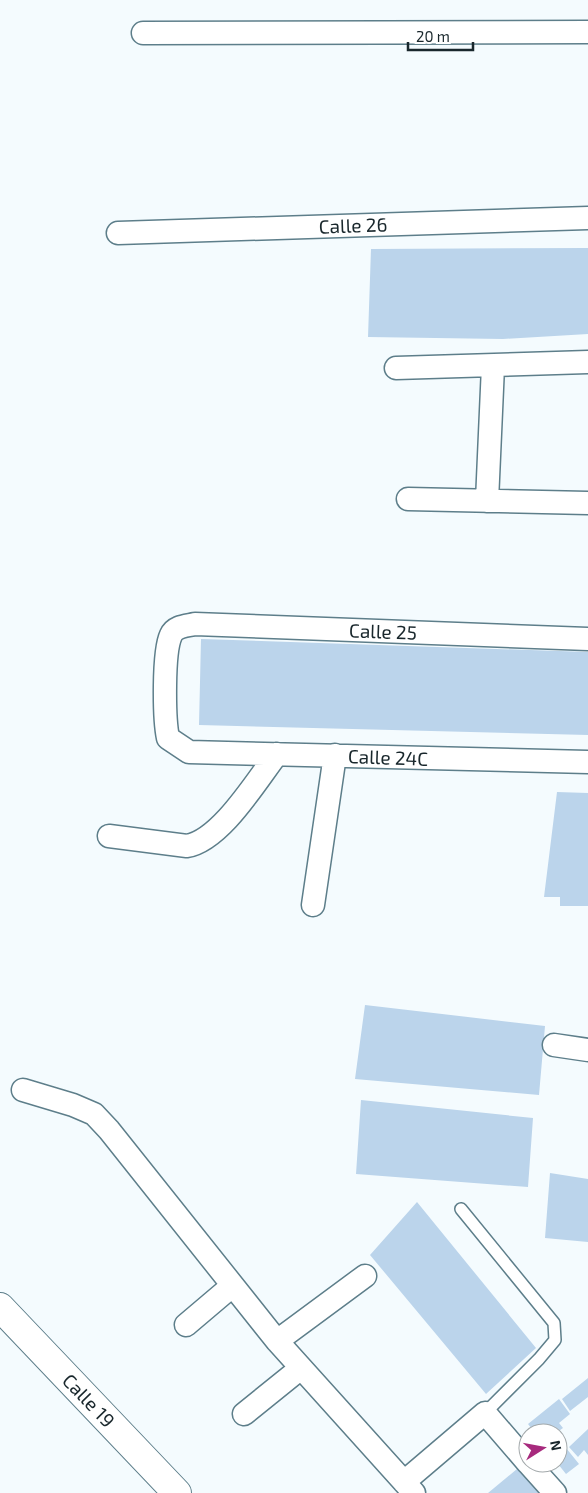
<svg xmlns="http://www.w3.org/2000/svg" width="588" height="1493" font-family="'Exo 2',sans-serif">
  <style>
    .building { fill: #bbd4eb }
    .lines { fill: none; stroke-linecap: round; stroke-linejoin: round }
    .service-casing { stroke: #5d7e8a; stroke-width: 14 }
    .minor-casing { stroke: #5d7e8a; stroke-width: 25 }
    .primary-casing { stroke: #5d7e8a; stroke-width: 30 }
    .service { stroke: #fff; stroke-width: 11 }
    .minor { stroke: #fff; stroke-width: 22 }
    .primary { stroke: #fff; stroke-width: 28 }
    .labels { text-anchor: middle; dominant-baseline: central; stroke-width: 4; stroke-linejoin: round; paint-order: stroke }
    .street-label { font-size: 19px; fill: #19272c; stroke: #fff }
  </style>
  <rect width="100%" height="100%" fill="#f4fbfe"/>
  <!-- building -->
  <path class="building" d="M588,248V334L503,339L368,337L371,249Z
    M201,639L588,652V735L199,725Z
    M557,792L588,793V906H560V897H544Z
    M365,1005L545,1026L539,1095L355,1079Z
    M361,1100L533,1118L528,1187L356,1174Z
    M550,1173L588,1179V1242L545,1238Z
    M417,1202L536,1348L486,1394L370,1255Z
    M588,1378V1397L570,1411L562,1399Z
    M559,1399L570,1414L559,1423L563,1428L556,1433H535L528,1424Z
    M588,1429V1455L584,1450L578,1457L569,1447Z
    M558,1438L579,1464L566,1474L558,1464Z
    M523,1464L546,1493H488Z"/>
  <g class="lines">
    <!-- service casing -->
    <g class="service-casing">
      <path id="service" d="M461,1209L554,1323L555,1340L539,1359L485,1413"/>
    </g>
    <!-- minor casing -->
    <g class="minor-casing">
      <path id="minor" d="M143,33L588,32
        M118,233L588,218
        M396,368L588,362
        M408,499L588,503
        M487,501L493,366
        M588,639L195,624C186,626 175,626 171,635C163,652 164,719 168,738L189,752L588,762
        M109,836L187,846C221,840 256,781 277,754
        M313,905L335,755
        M554,1045L588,1050
        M23,1090L73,1105L94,1114L109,1130L277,1341L414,1493
        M186,1325L232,1286
        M277,1341L365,1276
        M244,1414L301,1368
        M528,1463L555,1493
        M404,1482L485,1413L528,1463"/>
    </g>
    <!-- primary casing -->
    <g class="primary-casing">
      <path id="primary" d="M0,1307L177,1493"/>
    </g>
    <!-- service -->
    <use href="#service" class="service"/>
    <!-- minor -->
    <use href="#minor" class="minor"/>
    <!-- primary -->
    <use href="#primary" class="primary"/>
  </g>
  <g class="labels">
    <!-- street labels -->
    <g class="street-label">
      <text transform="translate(353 225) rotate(-2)">Calle 26</text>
      <text transform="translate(383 631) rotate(2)">Calle 25</text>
      <text transform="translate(388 757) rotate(2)">Calle 24C</text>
      <text transform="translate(89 1400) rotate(46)">Calle 19</text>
    </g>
  </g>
  <!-- north arrow -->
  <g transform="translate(543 1448) rotate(79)"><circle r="24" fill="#ffffff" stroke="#a3a9ab"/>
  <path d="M0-4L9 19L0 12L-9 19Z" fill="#a72a7d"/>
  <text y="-8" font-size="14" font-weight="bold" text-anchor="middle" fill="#19272c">N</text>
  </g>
  <!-- scale -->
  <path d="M408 42v8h65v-8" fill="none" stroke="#19272c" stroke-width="2.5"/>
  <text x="416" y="42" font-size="15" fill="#19272c" stroke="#ffffff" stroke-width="4" paint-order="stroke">20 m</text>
</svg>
